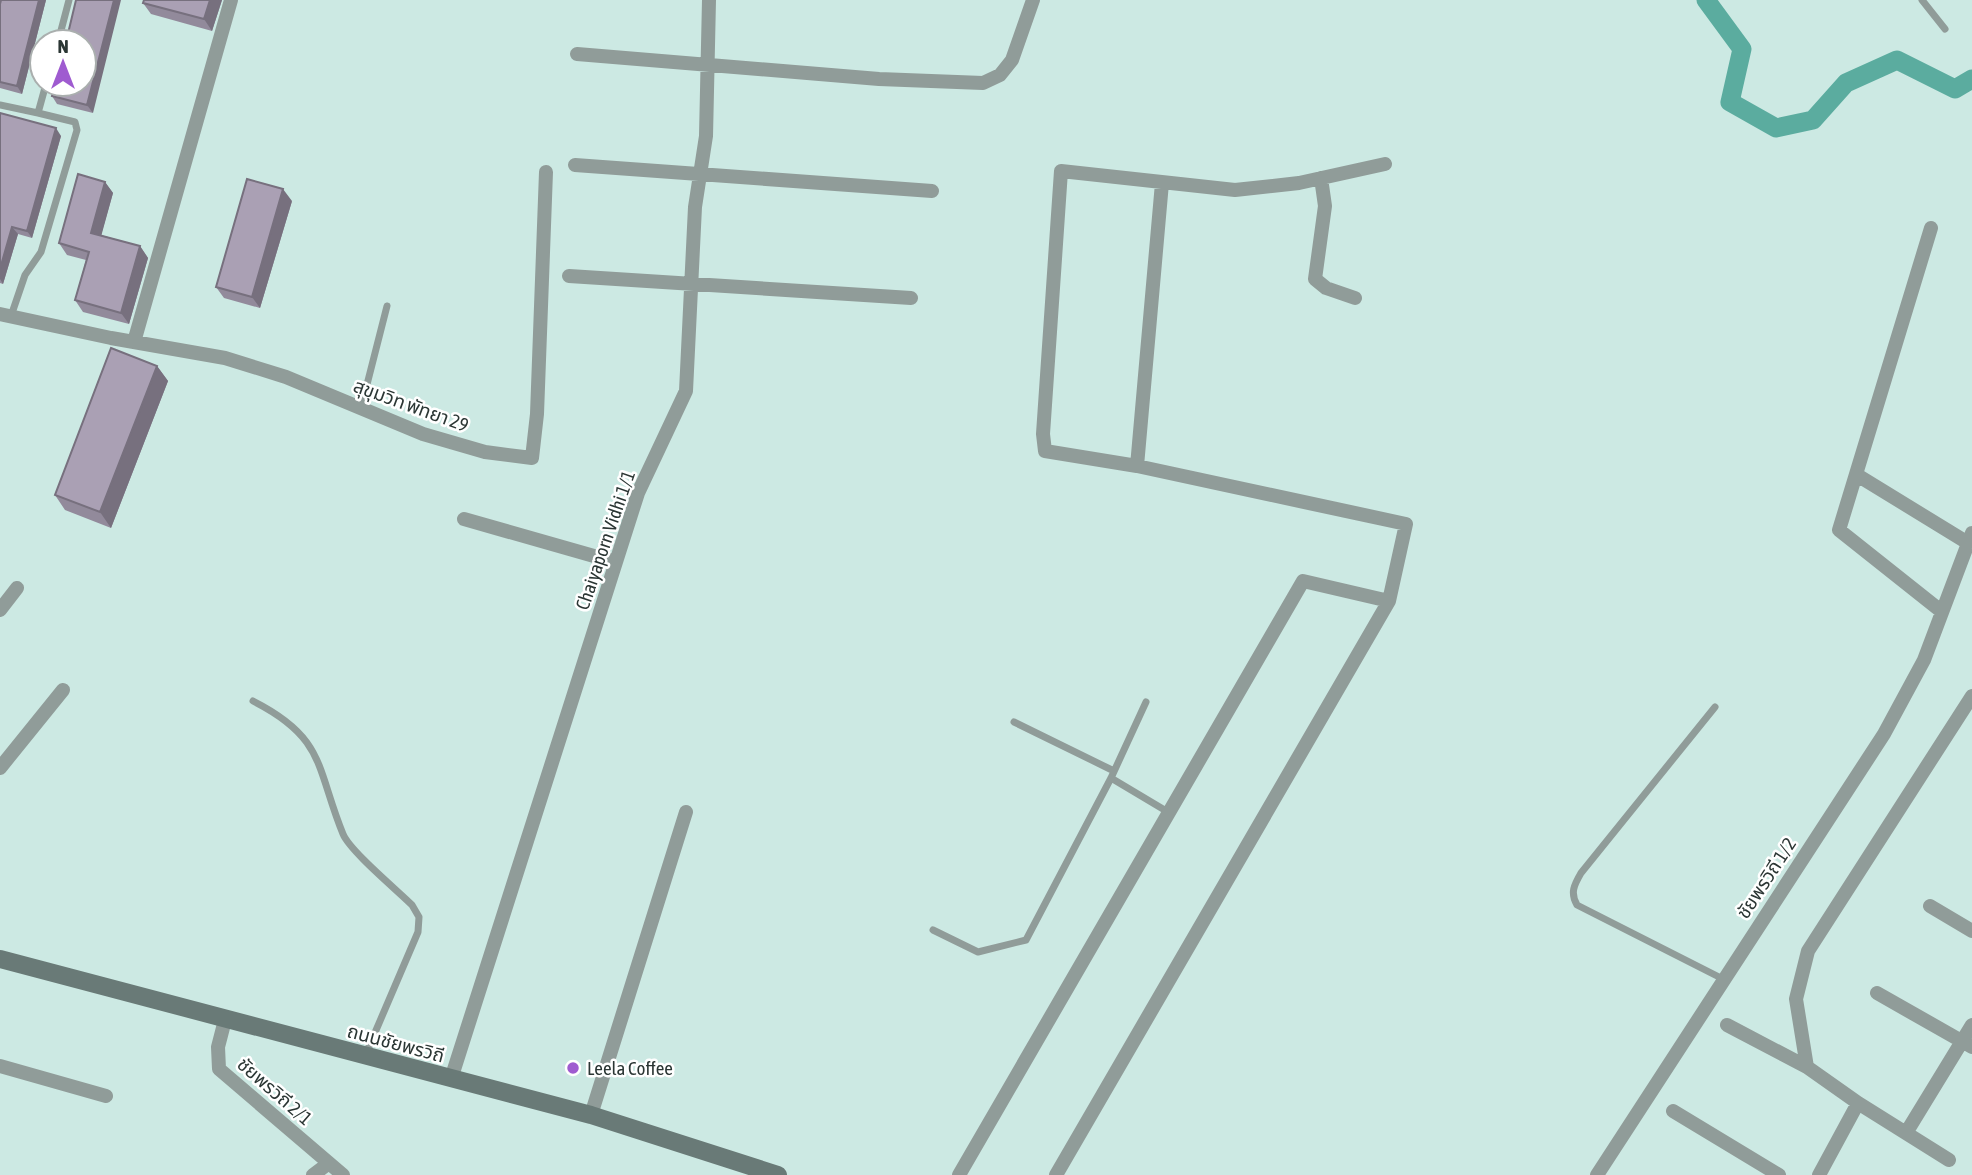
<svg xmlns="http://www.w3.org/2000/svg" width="1972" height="1175" font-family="'Asap Condensed','Noto Sans Thai',sans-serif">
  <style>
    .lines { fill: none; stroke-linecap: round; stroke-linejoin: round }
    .canal { stroke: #5bac9f; stroke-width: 19 }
    .lane { stroke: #909c99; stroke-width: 7 }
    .street { stroke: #909c99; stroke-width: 14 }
    .secondary { stroke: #697a77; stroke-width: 18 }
    .wall { fill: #928a9b }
    .shaded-wall { fill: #77707e }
    .building { fill: #aaa0b4; stroke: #77707e; stroke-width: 2 }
    .poi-dot { fill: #9f5bd0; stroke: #fff; stroke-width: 2.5 }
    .labels { text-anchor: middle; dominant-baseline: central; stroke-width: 5; stroke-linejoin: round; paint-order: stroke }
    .street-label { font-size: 19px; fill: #2b3634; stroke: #fff }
    .poi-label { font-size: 19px; fill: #2b3634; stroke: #fff; text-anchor: start }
  </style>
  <rect width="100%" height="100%" fill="#cce9e3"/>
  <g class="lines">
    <!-- canal -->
    <path class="canal" d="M1706,0L1742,49L1730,102L1776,128L1813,120L1846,83L1897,60L1955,89L1972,79"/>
    <!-- lane -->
    <path class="lane" d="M1922,0L1945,29
      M58,42L69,0
      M0,105L38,113
      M11,316L25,275L41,252L77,130L75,122L38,113L46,84
      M361,408L387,306
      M253,701C326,738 316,768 343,834C350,851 397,890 412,905L419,917L418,932L365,1056
      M1715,707L1581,873C1574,885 1570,893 1577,905L1723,979
      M1014,722L1114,771
      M1111,778L1168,812
      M933,930L978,952L1026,940L1111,778L1146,702"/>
    <!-- street -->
    <path class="street" d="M577,54L879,79L983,83L1000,75L1012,60L1033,0
      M575,165L932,191
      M1321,178L1325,206L1315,279L1326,288L1355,298
      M1931,228L1839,530L1941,611
      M569,276L911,298
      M0,314L111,338L225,358L286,377L423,434L485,452L532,458L537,414L546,172
      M134,342L231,0
      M1137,466L1162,183
      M1857,475L1968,543
      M464,519L615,562
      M0,610L17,588
      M0,768L63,690
      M1930,906L1972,931
      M1877,993L1972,1047
      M225,1020L218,1047L219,1069L343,1175
      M1727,1025L1807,1067
      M0,1066L106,1096
      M451,1079L638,493L686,391L695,207L706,136L709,0
      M1673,1111L1779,1175
      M591,1115L686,812
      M1906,1133L1972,1025
      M1949,1160L1858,1103L1807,1067L1796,999L1808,951L1972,696
      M313,1175L329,1163
      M959,1175L1303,581L1389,601
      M1056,1175L1389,601L1406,524L1137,466L1045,451L1043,434L1061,171L1235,190L1299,183L1385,164
      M1597,1175L1884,734L1924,660L1972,533
      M1819,1175L1858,1103"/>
    <!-- secondary -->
    <path class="secondary" d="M0,959L591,1115L778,1175"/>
  </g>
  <!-- wall -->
  <path class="wall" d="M1,0H46L22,94L0,88V4Z
    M222,0L212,31L151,14L143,3Z
    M84,84L93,113L57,104L52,96Z
    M0,113L61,136L32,238L18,234L3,284L0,283Z
    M105,182L113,193L101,235L140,246L148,258L129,324L83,312L75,300L86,260L67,255L59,243Z
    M292,201L260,308L224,298L216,287Z
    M157,366L168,381L111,528L65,510L55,495Z"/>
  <!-- shaded-wall -->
  <path class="shaded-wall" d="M39,0H46L22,94L17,86Z
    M114,0H121L93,113L87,105Z
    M210,0H222L212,31L204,19Z
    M56,128L61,136L32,238L27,231Z
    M105,182L113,193L99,244L91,233Z
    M283,189L292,201L260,308L252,297Z
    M12,227L18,234L3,284L0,279V269Z
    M140,246L148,258L129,324L121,313Z
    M157,366L168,381L111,528L100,512Z"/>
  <!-- building -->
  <path class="building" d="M1,0H39L17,86L0,82V4Z
    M76,0H114L87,105L52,96L55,84H84V42H66Z
    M144,0H210L204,19L143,3Z
    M0,113L56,128L27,231L12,227L0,269Z
    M78,174L105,182L91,233L140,246L121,313L75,300L89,252L59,243Z
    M247,179L283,189L252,297L216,287Z
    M111,348L157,366L100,512L55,495Z"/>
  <!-- markers -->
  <circle class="poi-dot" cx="573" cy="1068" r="7"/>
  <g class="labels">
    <!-- street labels -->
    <g class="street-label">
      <text transform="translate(411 405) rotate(20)">สุขุมวิท พัทยา 29</text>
      <text transform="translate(605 540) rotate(-71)">Chaiyaporn Vidhi 1/1</text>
      <text transform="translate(1766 878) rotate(-57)">ชัยพรวิถี 1/2</text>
      <text transform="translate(396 1043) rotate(15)">ถนนชัยพรวิถี</text>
      <text transform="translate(275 1091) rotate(41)">ชัยพรวิถี 2/1</text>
    </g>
    <!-- poi labels -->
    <g class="poi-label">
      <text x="587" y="1068">Leela Coffee</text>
    </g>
  </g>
  <!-- north arrow -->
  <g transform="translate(63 63)"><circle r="33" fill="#ffffff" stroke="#aaafae" stroke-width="2"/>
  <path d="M0-5L12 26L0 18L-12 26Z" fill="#9f5bd0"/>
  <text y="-10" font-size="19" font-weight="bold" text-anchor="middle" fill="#2b3634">N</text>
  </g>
</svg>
